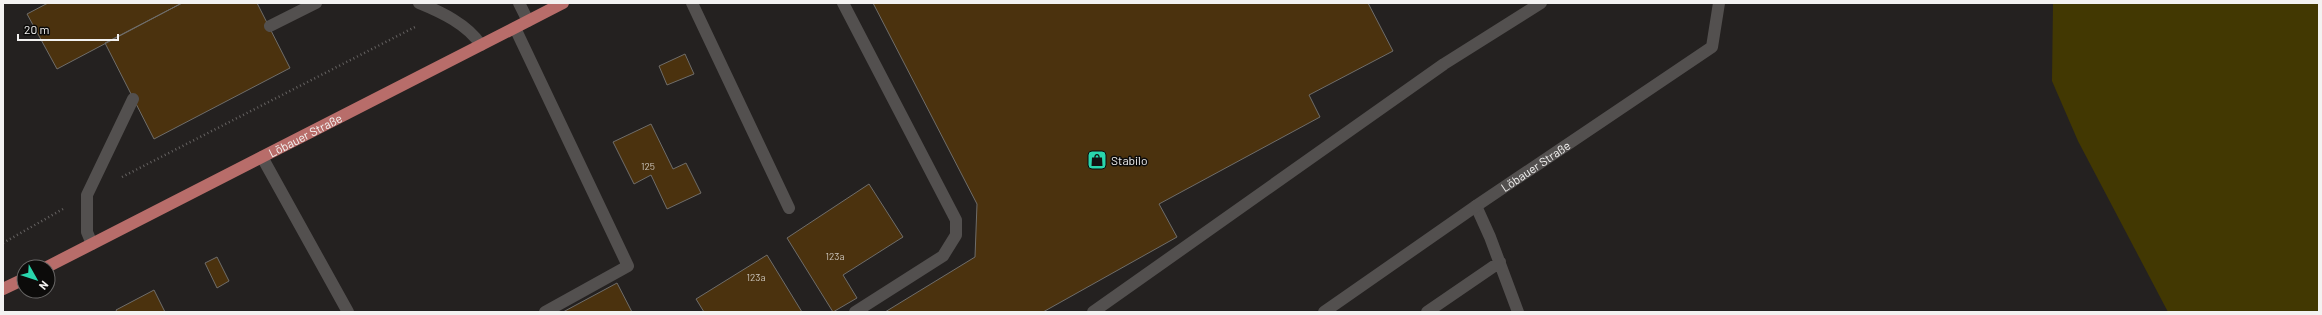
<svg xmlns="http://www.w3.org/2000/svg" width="2322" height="315" font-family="Barlow,sans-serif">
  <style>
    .green { fill: #423802 }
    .building { fill: #4b320e; stroke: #6f6d6a }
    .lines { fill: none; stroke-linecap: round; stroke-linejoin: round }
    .path { stroke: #656261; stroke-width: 2.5; stroke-dasharray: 1 3; stroke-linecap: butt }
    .lane { stroke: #53504f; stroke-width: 12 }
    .street { stroke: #53504f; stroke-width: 12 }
    .primary { stroke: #b86d6a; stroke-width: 12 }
    .labels { text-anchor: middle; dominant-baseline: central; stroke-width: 3; stroke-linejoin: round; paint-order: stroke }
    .number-label { font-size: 10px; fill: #c9c2b8 }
    .street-label { font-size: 12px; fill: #f3f2f1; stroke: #0c0b0a }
    .poi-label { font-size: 12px; fill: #f3f2f1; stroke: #0c0b0a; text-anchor: start }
  </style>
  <rect width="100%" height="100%" fill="#242120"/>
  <!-- green -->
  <path class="green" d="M2053,3H2319V312H2168L2078,141L2052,81Z"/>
  <!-- building -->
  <path class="building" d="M48,3H182L57,69L27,14Z
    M182,3H257L290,68L154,139L105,43Z
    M873,3H1368L1393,51L1309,95L1320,117L1159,204L1177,237L1043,312H885L975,257L977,204Z
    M685,54L694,74L667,85L659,66Z
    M651,124L673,169L686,163L701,193L667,209L651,175L634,184L613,142Z
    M869,184L903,237L843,275L857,298L833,312L787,238Z
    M767,255L802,312H704L696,299Z
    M217,257L229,281L217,288L205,263Z
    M617,283L632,312H563Z
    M154,290L165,312H117L116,310Z"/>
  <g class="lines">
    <!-- path -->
    <path class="path" d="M122,177L415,27
      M3,243L63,209"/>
    <!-- lane -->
    <path class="lane" d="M419,3C441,12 467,24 481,45
      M519,3L528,21
      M692,3L789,208
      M843,3L956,220V235L943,256L855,312
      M270,26L316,3
      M515,28L628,266L545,312
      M262,157L348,312
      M1476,206L1490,237L1518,312
      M92,244L87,232V195L133,99
      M1093,312L1444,64L1541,3
      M1427,312L1500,262"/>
    <!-- street -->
    <path class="street" id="s1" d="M1324,312L1476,206L1712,47L1719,3"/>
    <!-- primary -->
    <g class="primary">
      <path id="s2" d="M47,267L563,3"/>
      <path d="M3,289L24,279"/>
    </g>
  </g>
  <!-- icons -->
  <defs>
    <g id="shop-square" transform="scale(1)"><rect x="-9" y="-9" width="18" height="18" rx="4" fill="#29d5ac" stroke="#0c0b0a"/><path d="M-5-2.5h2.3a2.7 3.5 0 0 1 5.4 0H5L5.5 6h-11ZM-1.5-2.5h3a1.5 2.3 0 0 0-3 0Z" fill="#111"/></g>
  </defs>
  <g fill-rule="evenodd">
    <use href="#shop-square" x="1097" y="160"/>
  </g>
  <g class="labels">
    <!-- number labels -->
    <g class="number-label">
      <text x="648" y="166">125</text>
      <text x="835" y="256">123a</text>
      <text x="756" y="277">123a</text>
    </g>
    <!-- street labels -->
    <g class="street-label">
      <text stroke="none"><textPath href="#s2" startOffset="290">Löbauer Straße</textPath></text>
      <text stroke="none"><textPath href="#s1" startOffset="257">Löbauer Straße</textPath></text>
    </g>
    <!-- poi labels -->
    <g class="poi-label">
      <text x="1111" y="160">Stabilo</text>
    </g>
  </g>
  <!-- border -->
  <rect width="2322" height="315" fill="none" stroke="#f3f2f1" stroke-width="8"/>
  <!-- north arrow -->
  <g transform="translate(36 279) rotate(129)"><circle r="19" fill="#0c0b0a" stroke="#686766"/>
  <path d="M0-3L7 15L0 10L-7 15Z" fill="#29d5ac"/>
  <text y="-6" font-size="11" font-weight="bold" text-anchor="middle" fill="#f3f2f1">N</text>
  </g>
  <!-- scale -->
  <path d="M18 34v6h100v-6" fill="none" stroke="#f3f2f1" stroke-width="2"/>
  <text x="24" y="34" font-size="12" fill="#f3f2f1" stroke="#0c0b0a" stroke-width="3" paint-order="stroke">20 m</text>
</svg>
